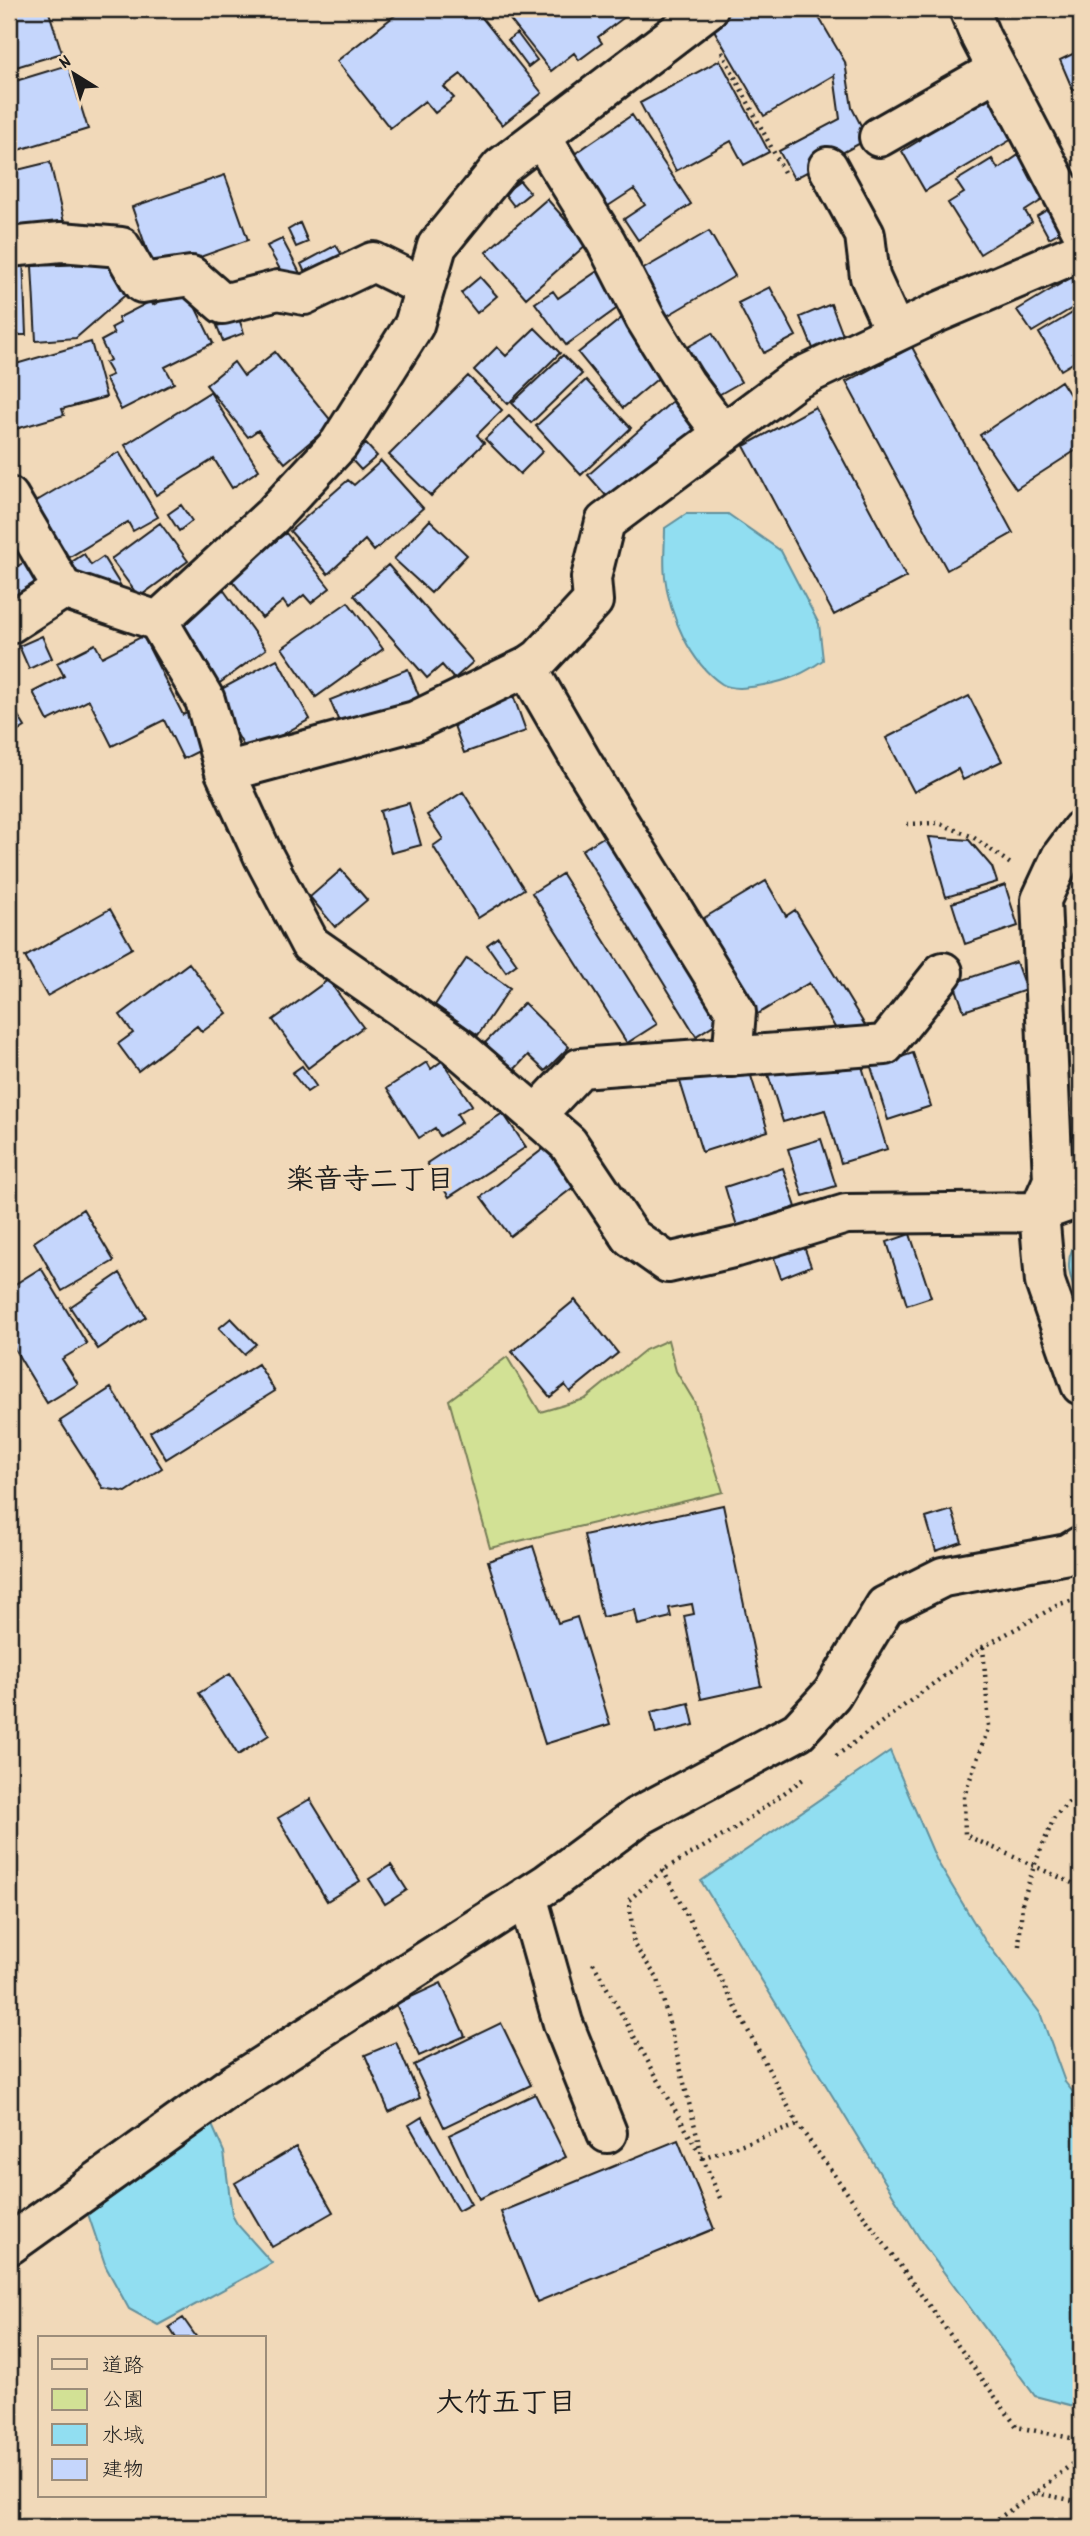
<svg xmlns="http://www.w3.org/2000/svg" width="1090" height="2536" font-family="Dekko,'Klee One',sans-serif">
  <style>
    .green { fill: #d2e195; stroke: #777e58; stroke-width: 2 }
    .water { fill: #91def1; stroke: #62909c; stroke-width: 2 }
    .building { fill: #c5d6fc; stroke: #1c1c1c; stroke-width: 2 }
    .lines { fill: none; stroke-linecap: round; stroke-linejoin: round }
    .minor-casing { stroke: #1c1c1c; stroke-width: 44 }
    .path { stroke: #1c1c1c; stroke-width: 4.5; stroke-dasharray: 2 5; stroke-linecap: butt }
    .minor { stroke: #f1d9b9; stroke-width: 38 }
    .labels { text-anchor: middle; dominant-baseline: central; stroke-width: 7; stroke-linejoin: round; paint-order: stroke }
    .neighbourhood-label { font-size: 28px; font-weight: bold; fill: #1c1c1c; stroke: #f1d9b9 }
  </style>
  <rect width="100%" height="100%" fill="#f1d9b9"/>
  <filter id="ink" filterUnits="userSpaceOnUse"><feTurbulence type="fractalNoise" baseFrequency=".0143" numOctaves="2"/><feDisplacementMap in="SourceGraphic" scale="14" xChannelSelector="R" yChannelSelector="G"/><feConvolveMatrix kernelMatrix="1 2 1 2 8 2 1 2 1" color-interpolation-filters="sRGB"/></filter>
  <g filter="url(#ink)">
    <!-- green -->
    <path class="green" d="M668,1340L676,1371L694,1401L723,1492L490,1548L449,1400L507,1357L540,1412L585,1399L645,1350Z"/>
    <!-- water -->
    <path class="water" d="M686,514H728L781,551L819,624L823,660C804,674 787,681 764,685C751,687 734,691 722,684C690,663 669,614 665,577C663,561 665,544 665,528Z
      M1081,1237V1307C1072,1284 1059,1258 1081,1237Z
      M890,1751L937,1861L984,1939L1040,2013L1065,2082L1081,2102V2408L1035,2396L923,2244L701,1881Z
      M212,2125L224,2152L232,2215L237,2224L272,2263L158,2325L129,2309L106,2267L88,2214Z"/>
    <!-- building -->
    <path class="building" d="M9,9H48L62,53L16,67L13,57L9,58Z
      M403,9H475L542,93L502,125L461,74L444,87L454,98L435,113L425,101L390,128L337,61Z
      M519,9H633L634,10L598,37L602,43L579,60L574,53L551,71L508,17Z
      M733,9H814L845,62L852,108L868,139L794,179L779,151L840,119L834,75L764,116L710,23Z
      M517,33L537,60L528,67L508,40Z
      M1081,50V109L1060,60Z
      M720,60L769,152L744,165L731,141L676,171L640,103Z
      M68,65L88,129L9,153V83Z
      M990,86L1019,135L925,191L902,151L920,140L914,131Z
      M632,115L691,204L638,240L624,219L645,205L634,189L602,210L567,159Z
      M1020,154L1047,197L1025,211L1032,222L980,254L948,203L964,193L956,181L992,159L998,169Z
      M50,162L65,227L19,238L9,195V172Z
      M225,175L248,240L155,273L132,207Z
      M520,181L530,193L514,206L504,193Z
      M547,199L587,244L526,298L486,252Z
      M1054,206L1067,228L1049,238L1037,216Z
      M300,223L308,242L296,247L288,230Z
      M709,231L735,276L660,320L633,275Z
      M282,239L301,275L287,282L267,246Z
      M336,245L343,257L307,277L301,264Z
      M9,256H23L26,335H9Z
      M120,263L130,291L76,338L36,341L32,266Z
      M599,270L623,304L566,345L535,303L553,291L558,298Z
      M480,277L497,296L477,313L461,293Z
      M1072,277L1081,292V303L1032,332L1017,310Z
      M770,287L796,336L764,353L738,303Z
      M186,288L213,343L165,367L174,383L121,410L105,378L112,375L105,363L110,360L101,341L114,334L111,328L120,323L118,318L151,301L153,305Z
      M831,304L844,338L814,351L800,317Z
      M1081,308V358L1061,370L1039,333Z
      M623,317L668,370L623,408L578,353Z
      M239,319L244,333L223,341L217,326Z
      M535,328L560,353L508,404L474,370L497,347L506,356Z
      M712,333L741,382L708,401L679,352Z
      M91,342L106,397L62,409L64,415L9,431V366Z
      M912,347L1013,533L947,570L846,382Z
      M275,352L333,423L285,463L258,430L248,437L206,385L234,362L244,376Z
      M563,355L582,374L531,423L512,403Z
      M468,376L502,410L477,435L484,443L431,496L389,455Z
      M586,380L631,428L581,475L536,426Z
      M1061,381L1081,412V447L1016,489L980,435Z
      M210,392L259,470L232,488L214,459L156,495L125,445Z
      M676,398L704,431L616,507L588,475Z
      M815,407L906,577L834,615L744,446Z
      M509,416L543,451L520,474L485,439Z
      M366,444L377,456L361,470L350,458Z
      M119,452L158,517L133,531L128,522L68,558L35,502Z
      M381,461L423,508L374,551L365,540L328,574L290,531L348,480L354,485Z
      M181,505L192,521L179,531L168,514Z
      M430,520L467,555L431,593L394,559Z
      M160,523L188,561L139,597L111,559Z
      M286,533L330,588L311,603L304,595L288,608L283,601L262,618L229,577Z
      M84,554L91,565L103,557L124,591L76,580L67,565Z
      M30,559L44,584L9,605V571Z
      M388,565L473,662L454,679L442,665L427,678L354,595Z
      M220,585L266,649L210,690L190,662L201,654L175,618Z
      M348,602L383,649L316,697L282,648Z
      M42,636L52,658L29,669L19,646Z
      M143,636L183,715L191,711L209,746L183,759L164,720L112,746L89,700L48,721L33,692L64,676L57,663L95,644L102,657Z
      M277,659L310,719L248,754L214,693Z
      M408,669L421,701L343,732L330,700Z
      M513,695L526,731L464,753L451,717Z
      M969,696L1002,761L963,780L958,769L914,792L886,738Z
      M9,701L25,727L9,737Z
      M463,792L524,889L478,918L433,846L443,839L427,815Z
      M409,803L421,845L391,853L380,811Z
      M615,830L707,981L718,1022L696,1036L582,850Z
      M929,837L969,840L992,867L997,882L946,897Z
      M341,870L367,900L335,927L310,897Z
      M562,874L657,1024L627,1043L532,893Z
      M766,881L786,916L795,910L866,1027L843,1041L809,983L756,1015L699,921Z
      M1005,885L1018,926L965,944L952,903Z
      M110,909L132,948L47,996L25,957Z
      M498,937L517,964L506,972L487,945Z
      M467,958L510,988L478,1035L435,1005Z
      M1016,962L1026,990L964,1011L954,983Z
      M189,963L227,1013L202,1032L197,1026L138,1071L118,1044L133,1033L120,1015Z
      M328,980L363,1027L308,1068L273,1020Z
      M524,1003L569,1047L545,1071L528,1055L513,1071L485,1043Z
      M913,1053L931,1106L888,1120L871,1067Z
      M442,1061L472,1105L457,1114L462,1122L440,1136L435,1128L419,1138L387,1088L427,1062L431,1069Z
      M836,1062L838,1070L861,1063L887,1149L841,1163L825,1110L783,1122L766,1068Z
      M747,1063L768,1131L702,1152L678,1075Z
      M302,1066L316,1086L307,1092L292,1073Z
      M503,1113L526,1147L449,1197L427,1163Z
      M821,1139L836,1186L803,1196L788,1149Z
      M551,1143L580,1182L510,1236L481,1197Z
      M783,1168L796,1207L737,1226L725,1187Z
      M83,1209L114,1261L62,1291L34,1242Z
      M910,1234L931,1297L907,1305L887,1242Z
      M802,1241L811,1266L781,1278L772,1252Z
      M41,1268L87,1344L62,1359L78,1384L47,1403L9,1340V1288Z
      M120,1273L146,1317L98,1349L70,1307Z
      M575,1300L618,1353L570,1392L565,1385L550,1397L512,1352Z
      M231,1318L256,1344L244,1354L219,1328Z
      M258,1364L275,1391L166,1459L150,1432Z
      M111,1388L162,1468L126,1492L103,1488L60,1421Z
      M723,1505L761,1686L701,1699L684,1616L694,1614L692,1604L669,1608L671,1617L638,1625L635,1610L602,1617L584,1535Z
      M952,1510L962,1542L936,1551L926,1518Z
      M533,1546L558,1623L577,1617L610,1724L545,1744L488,1561Z
      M230,1674L269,1735L238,1755L199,1693Z
      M689,1703L694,1725L656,1734L651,1712Z
      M310,1799L360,1881L327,1901L278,1818Z
      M391,1865L407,1890L385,1904L369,1879Z
      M441,1983L465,2036L419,2056L396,2004Z
      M501,2023L531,2085L444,2127L414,2065Z
      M396,2042L420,2098L389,2112L365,2055Z
      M535,2094L566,2157L479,2199L449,2135Z
      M422,2117L471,2204L458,2211L409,2125Z
      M678,2140L714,2229L537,2302L501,2212Z
      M296,2147L333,2212L272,2247L235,2183Z
      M183,2318L197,2338H176L169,2327Z"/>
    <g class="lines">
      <!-- minor casing -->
      <g class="minor-casing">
        <path id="minor" d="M969,9L981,38L1081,229
          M541,137L606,242L645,318L685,383L723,434
          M879,137L997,70
          M828,167L865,235L870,277L895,332
          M9,247L61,242L121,247L142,283L191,276L223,304L278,290L304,295L373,262L424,287
          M9,497L63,589L158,621L272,516L339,444L414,325L437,246L501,167L708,9
          M158,621L205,700L225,772L264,857L310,944L455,1045L568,1143L631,1237L668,1263L737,1247L846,1214L1039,1212L1081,1197
          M9,624L63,589
          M527,667L583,764L736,1012L732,1057
          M225,772L415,721L527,667L540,658L593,601L591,578L605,522L795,380L936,313L1081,251
          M1081,830L1061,857L1041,900L1053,1180L1039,1212L1045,1282L1081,1385
          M536,1115L580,1068L885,1045L943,972
          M527,1896L563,2023L607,2133
          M9,2245L234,2084L548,1883L637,1817L798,1731L832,1694L885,1606L943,1577L1068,1554L1081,1546"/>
      </g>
      <!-- path -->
      <path class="path" d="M722,52L785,174
        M907,824L939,823L973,837L1012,865
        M983,1647L989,1726L964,1796L965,1835L1081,1887
        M836,1756L983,1647L1060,1604L1081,1598
        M663,1870L798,2125L1017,2427L1081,2440
        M1019,1946L1022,1904L1034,1866L1054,1818L1081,1788
        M593,1963L698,2151
        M702,2158L798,2125
        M720,2198L703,2159L658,1979L634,1945L629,1900L663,1870L733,1830L806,1777
        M1036,2493L1081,2502
        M986,2527L1035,2493L1081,2457"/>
      <!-- minor -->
      <use href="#minor" class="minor"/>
    </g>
  </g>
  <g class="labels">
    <!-- neighbourhood labels -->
    <g class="neighbourhood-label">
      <text x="370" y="1183">楽音寺二丁目</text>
      <text x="506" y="2406">大竹五丁目</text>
    </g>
  </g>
  <!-- margin -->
  <rect width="1090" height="2536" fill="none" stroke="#f1d9b9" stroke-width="35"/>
  <rect x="18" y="18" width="1055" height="2501" fill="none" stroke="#1c1c1c" stroke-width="2.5" filter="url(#ink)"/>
  <!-- legend -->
  <rect x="38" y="2336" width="228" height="161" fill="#f1d9b9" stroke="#9c8d7a" stroke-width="2"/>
  <rect x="52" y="2359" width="35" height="10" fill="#f1d9b9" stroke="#9c8d7a" stroke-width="2"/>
  <text x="102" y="2372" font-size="21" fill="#1c1c1c">道路</text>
  <rect x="52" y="2389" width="35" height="21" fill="#d2e195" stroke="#9c8d7a" stroke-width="2"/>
  <text x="102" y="2406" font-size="21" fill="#1c1c1c">公園</text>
  <rect x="52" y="2424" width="35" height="21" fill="#91def1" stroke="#9c8d7a" stroke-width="2"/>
  <text x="102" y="2442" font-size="21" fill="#1c1c1c">水域</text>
  <rect x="52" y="2459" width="35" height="21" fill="#c5d6fc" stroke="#9c8d7a" stroke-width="2"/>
  <text x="102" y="2476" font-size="21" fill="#1c1c1c">建物</text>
  <!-- north arrow -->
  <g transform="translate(74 74) rotate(323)" stroke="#f1d9b9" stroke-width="5" paint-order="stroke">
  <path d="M0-5L12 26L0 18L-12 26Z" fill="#1c1c1c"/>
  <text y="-10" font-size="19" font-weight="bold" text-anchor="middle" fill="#1c1c1c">N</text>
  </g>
</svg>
